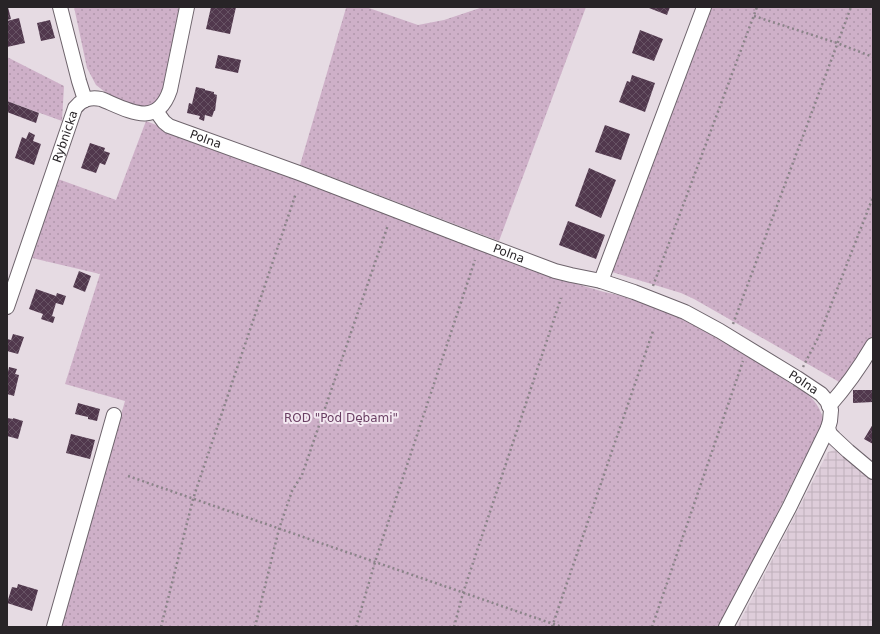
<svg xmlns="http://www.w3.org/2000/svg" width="880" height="634" font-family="'DejaVu Sans',sans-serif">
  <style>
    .industrial { fill: url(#industrial-grid) }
    .green { fill: url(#green-dots) }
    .building { fill: url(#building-cross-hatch) }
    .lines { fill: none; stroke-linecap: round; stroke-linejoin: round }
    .minor-casing { stroke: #6e646c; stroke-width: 16 }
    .path { stroke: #8b8489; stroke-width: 2.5; stroke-dasharray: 2 3; stroke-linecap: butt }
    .minor { stroke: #fff; stroke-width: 14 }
    .labels { text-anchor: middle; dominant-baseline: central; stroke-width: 4; stroke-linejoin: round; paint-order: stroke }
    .street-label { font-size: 12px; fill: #282427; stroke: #f3e8f1 }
    .park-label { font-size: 12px; fill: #6a3f63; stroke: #f3e8f1 }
  </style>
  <defs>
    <pattern id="industrial-grid" width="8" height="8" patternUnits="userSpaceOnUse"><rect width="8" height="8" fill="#decdda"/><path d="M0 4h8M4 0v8" fill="none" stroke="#beb0bb"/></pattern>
    <pattern id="green-dots" width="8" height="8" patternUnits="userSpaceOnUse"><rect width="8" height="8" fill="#ceb0c8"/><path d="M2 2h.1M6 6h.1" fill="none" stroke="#b197ac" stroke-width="1.8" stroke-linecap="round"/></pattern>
    <pattern id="building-cross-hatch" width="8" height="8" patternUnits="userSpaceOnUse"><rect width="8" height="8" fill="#51384d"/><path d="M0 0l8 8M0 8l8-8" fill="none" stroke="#675364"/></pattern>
  </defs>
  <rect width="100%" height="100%" fill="#e6dbe3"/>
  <!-- industrial -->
  <path class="industrial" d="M838,449L873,477V627H737L828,452Z"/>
  <!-- green -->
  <path class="green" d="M74,7H181L165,89L158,103L148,108L134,107L109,95L96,85L87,68Z
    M351,7H366L418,25L444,20L483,7H586L499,241L300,165L346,8Z
    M710,7H873V335L841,383L694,299L681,293L612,272Z
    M7,57L64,86L62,121L7,101Z
    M146,121L217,149L503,257L577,284L604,292L623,296L685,319L698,326L750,357L804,392C814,399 822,409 823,421L757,554L719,627H61L99,492L125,401L65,384L100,274L32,258L58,179L116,200Z"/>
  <!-- building -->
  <path class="building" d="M7,7H8L11,19L7,20Z
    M211,7H236L230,34L206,29Z
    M649,7H670L667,15L649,8Z
    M19,18L25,43L7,47V21Z
    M50,20L55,38L41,41L37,23Z
    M640,30L663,39L654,61L632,53Z
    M218,55L241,60L238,73L215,68Z
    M632,75L655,83L645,112L619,102L627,81L630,82Z
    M196,87L205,89V90L214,92V94L217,95L215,111H214L212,117L205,115L204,121L199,119L200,116L187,113L189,103L192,104Z
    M7,101L39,113L36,123L7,112Z
    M605,125L630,134L621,160L595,152Z
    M29,132L35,135L33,141L41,144L34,165L15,158L22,137L26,139Z
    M90,143L105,148L104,151L110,153L105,165L100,163L96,173L81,168Z
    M589,168L616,180L601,218L575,206Z
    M568,221L605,235L596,259L559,245Z
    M79,271L91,276L85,292L73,287Z
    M36,289L56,296L57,293L66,296L63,305L56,303L52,316L55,317L53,323L41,319L43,314L29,309Z
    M13,334L24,337L18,354L7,351V339L11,340Z
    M9,367L17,369L15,374L19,375L14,396L7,394V372H8Z
    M853,390H873V402L853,403Z
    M78,403L100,409L97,421L88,419V417L75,414Z
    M7,418L13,419V418L23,421L18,439L7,436Z
    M873,424V444L864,439Z
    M71,434L95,440L90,459L66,453Z
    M18,584L38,590L32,611L7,603L12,587L17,588Z"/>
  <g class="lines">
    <!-- minor casing -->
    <g class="minor-casing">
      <g id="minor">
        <path d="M60,7L79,81L85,100"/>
        <path id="s1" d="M156,111L164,122L169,126L299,173L478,242L555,271L571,275L601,281L634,292L685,312L720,331L797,378L821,394L827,401L831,410L830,421L828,428L830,434L834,438L848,451L873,472"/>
        <path d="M601,281L704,7"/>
        <path id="s2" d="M7,307L75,108C82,99 90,97 101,99C128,110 157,129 170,90L187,7"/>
        <path d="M829,406C846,387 860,367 873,345"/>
        <path d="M54,627L114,415"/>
        <path d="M726,627L789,508L828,428"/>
      </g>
    </g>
    <!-- path -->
    <path class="path" d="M754,16L837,43L873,57
      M653,286L757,7
      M733,324L851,7
      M803,367L819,336L873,197
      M128,476L562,627
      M161,627L193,499L296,193
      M255,627L279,529L292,491L302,475L388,225
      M356,627L375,562L475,260
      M454,627L463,593L561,298
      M552,627L653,331
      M652,627L743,361"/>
    <!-- minor -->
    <use href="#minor" class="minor"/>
  </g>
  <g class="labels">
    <!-- street labels -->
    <g class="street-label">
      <text stroke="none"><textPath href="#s2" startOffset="180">Rybnicka</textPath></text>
      <text stroke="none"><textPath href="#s1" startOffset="59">Polna</textPath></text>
      <text stroke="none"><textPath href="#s1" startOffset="383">Polna</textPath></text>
      <text stroke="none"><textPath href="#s1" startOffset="707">Polna</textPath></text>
    </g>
    <!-- park labels -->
    <g class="park-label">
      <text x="341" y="418">ROD "Pod Dębami"</text>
    </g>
  </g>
  <!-- border -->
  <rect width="880" height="634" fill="none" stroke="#282427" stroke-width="16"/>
</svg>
